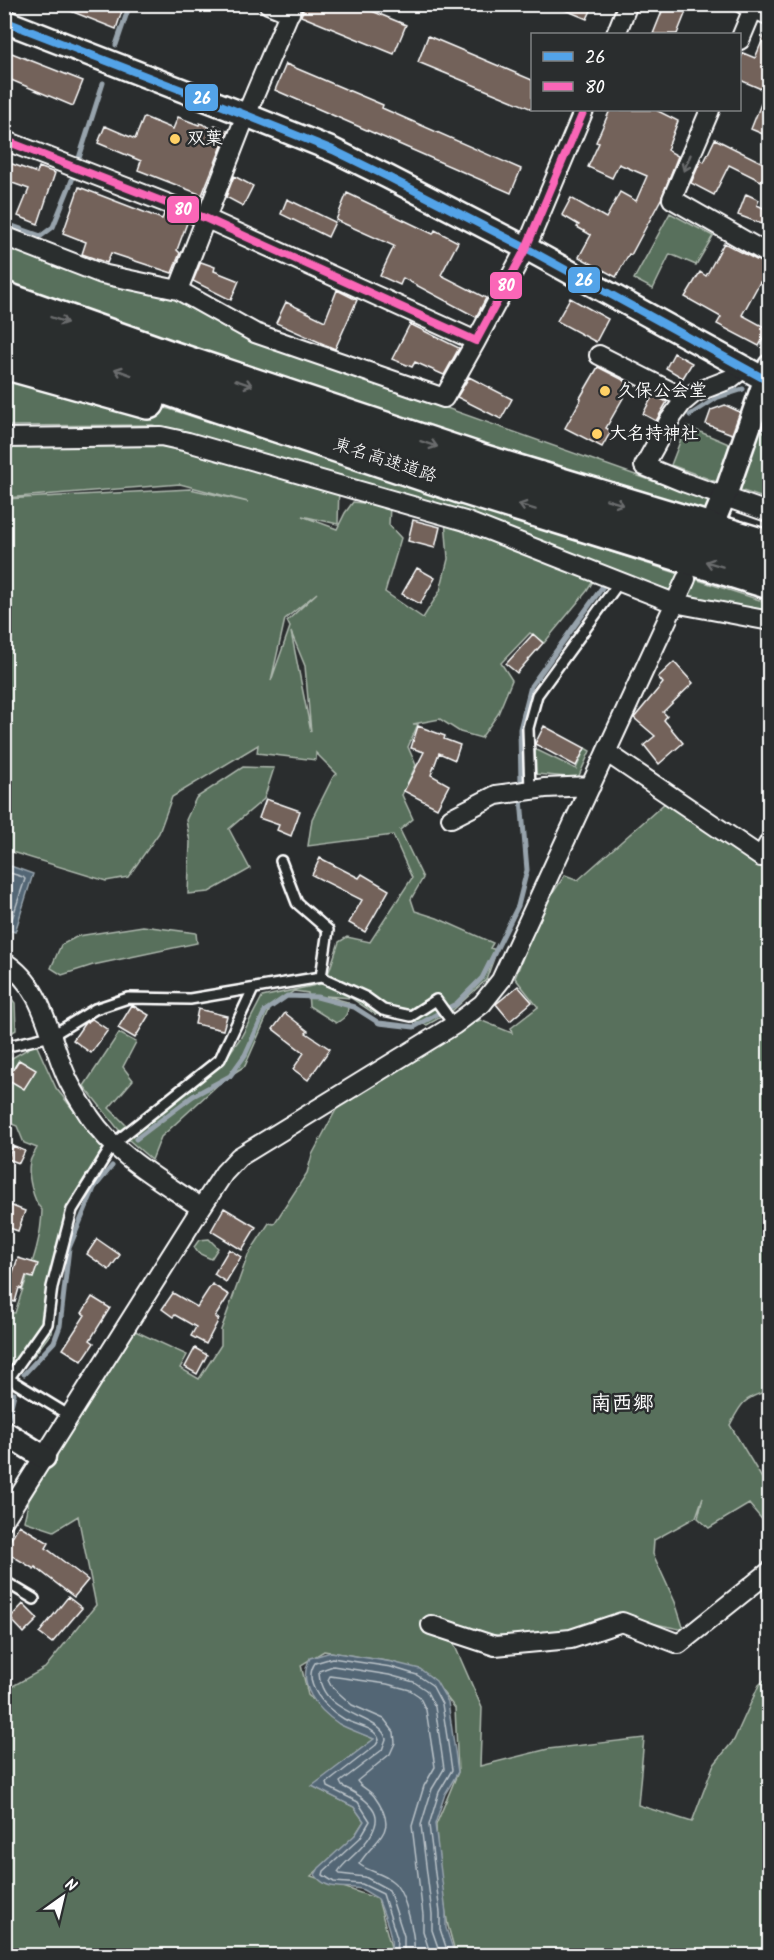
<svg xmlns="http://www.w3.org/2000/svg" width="774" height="1960" font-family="Kalam,'Klee One',sans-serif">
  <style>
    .green { fill: #596f5b; stroke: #acb7ad; stroke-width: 1.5; fill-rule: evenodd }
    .water { fill: #526675; stroke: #97a3ac; stroke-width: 1.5 }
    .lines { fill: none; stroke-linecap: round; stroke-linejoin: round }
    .shore { stroke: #bac2c8; stroke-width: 1.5 }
    .stream { stroke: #97a3ac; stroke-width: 5 }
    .building { fill: #73625a; stroke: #fff; stroke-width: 1.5 }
    .service-casing { stroke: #fff; stroke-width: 14 }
    .minor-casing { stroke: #fff; stroke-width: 22 }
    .tertiary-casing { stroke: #fff; stroke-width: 27 }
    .motorway-casing { stroke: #fff; stroke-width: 38 }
    .service { stroke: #2a2d2e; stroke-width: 9 }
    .minor { stroke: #2a2d2e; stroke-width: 18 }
    .tertiary { stroke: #2a2d2e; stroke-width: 22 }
    .motorway { stroke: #2a2d2e; stroke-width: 33 }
    .bus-1-casing { stroke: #2a2d2e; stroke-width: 12 }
    .bus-2-casing { stroke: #2a2d2e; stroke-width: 12 }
    .bus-1 { stroke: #53a3e8; stroke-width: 8 }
    .bus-2 { stroke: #fa66b7; stroke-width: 8 }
    .oneway { stroke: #6a6c6d }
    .poi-dot { fill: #ffd166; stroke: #2a2d2e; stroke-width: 2 }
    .labels { text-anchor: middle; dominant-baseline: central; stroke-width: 5; stroke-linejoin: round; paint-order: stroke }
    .poi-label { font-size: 18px; font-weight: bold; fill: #fff; stroke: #2a2d2e; text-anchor: start }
    .street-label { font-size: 18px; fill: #fff; stroke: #2a2d2e }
    .quarter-label { font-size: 21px; font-weight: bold; fill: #fff; stroke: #2a2d2e }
    .line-badge { stroke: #2a2d2e; stroke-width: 2 }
    .badge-label { font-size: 16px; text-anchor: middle; font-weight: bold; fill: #fff }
  </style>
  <rect width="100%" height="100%" fill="#2a2d2e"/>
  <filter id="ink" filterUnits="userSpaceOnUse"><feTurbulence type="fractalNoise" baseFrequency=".0167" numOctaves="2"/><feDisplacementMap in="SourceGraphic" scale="12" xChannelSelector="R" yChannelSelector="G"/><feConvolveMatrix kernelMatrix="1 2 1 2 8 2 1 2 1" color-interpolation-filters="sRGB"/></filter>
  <g filter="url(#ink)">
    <!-- green -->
    <path class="green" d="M670,213L713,236L696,265L670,254L653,289L634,279Z
      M4,242L175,297L252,339L720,505L715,516L440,436L5,285Z
      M5,375L169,409L769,603V617L722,606L650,584L595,578L587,591L544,643L530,633L501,663L512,680L498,714L481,738L460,732L440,719L413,724H418L408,747L416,765L402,795L413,819L400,830L423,878L411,899L415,911L437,918L493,943L490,948L497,950L486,980L452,1011L427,1025L375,1014L351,998L326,996L348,1002C349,1013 346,1018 336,1023L309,1006L308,993L294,991L271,1007L245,1066L223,1080L161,1137L152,1160L122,1134L84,1086L119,1033L136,1042L123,1067L133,1080L109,1108L129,1128L207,1068L224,1061L241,1037L262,997L325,983L339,942L347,937L370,942L412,878L393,835L308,846L312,819L333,777L337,774L316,753V760L257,753L258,745L172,797L159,833L128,877L106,881L5,850V499L190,489L248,502L180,484L5,498V438L161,436L322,479L153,425L5,426ZM339,485L445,519L448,559L440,591L423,618L385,592L401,538L389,525L390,506L353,502L345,513L337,529L302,516L338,524ZM317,593L287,621L290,627L271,681L285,619ZM291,632L305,666L311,732Z
      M686,426L731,445L717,482L671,465Z
      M759,429L769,435V500L740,490Z
      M585,748L590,751L578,778L536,774L535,749L576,769Z
      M243,767L274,768L264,799L229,829L250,869L209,892L188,894L190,842L186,820L196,798Z
      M665,803L761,857L769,856V1396L765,1392C743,1398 740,1406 730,1425L769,1490V1528L749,1504L709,1528L698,1518L703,1497L696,1517L654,1540L653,1554L675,1602L684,1630L618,1616L551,1635H484L425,1628L454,1644L482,1708L480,1766L548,1749L644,1738L638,1805L692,1822L713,1766L734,1740L759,1685L769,1676V1955H456L448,1926L438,1866L436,1825L458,1772L455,1708L431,1677L392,1662L324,1651L301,1665L308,1695L340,1724L374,1739L313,1786L354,1807L364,1821L352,1840L311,1876L378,1899L392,1951L389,1955H5L4,1691L45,1668L96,1605L78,1516L54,1531L24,1521L29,1500L133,1330L187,1355L180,1368L199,1379L221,1345V1330L248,1255L269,1223L274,1224L307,1173L312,1155L346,1091L411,1052L480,1020L512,1033L511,1028L538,1007L515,978L542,909L565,875L578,880Z
      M143,926L196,933L197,943L93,965L62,975L51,968L61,945L78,936Z
      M4,989L15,1003L16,1030L5,1037Z
      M36,1044L56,1088L110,1156L78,1191L63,1242L55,1293L51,1333L32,1358L10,1371L5,1368L4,1312L15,1313C26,1276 41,1249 42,1210C33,1201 27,1174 30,1162C31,1157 35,1152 37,1148L24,1143L17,1126L5,1121V1062Z
      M209,1239L218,1248L211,1259L198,1253L194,1247L199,1240Z"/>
    <!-- water -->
    <path class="water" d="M5,864L33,874L15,932L5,929Z
      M331,1652L392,1662L420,1669L436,1681L448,1702L458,1772L445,1794L435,1824L446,1913V1928L455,1955H389C397,1943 383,1912 378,1899C373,1896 366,1891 361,1889C343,1885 328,1892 315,1875L319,1868L356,1834L364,1821L354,1807L312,1786L374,1739C363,1734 350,1730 339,1724C317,1709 296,1685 310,1658Z"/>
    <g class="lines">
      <!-- shore -->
      <path class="shore" d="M4,871L23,877L25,879L11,922L4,923
        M396,1956L397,1938L383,1894L362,1884L334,1882L323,1875L324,1871L360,1838L370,1821L358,1802L328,1787L327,1783L376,1745L379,1740C376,1727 354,1725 344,1719C327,1709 301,1684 315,1663L332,1658L391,1667L417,1675L432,1685L442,1704L452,1770L439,1792L429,1825L440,1913V1929L449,1956
        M404,1956V1936L389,1890L365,1877L340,1874L338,1872C342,1865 351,1858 357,1852C389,1820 379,1804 342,1786L340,1782L382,1750L386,1739C381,1714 319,1717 319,1671L333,1666L389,1675L414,1682L426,1690L435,1707L444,1769L432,1789L421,1825L432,1914V1930L441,1956
        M414,1956C416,1939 406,1891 392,1881C382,1873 367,1871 359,1864C376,1836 401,1833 374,1796C369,1790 361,1787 357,1781L390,1754L395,1743L394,1732L384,1719L352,1705L331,1686L328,1680L330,1676L387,1684L410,1690L419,1696L426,1710L435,1767L424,1786L412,1826L423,1915V1931L431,1956"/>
      <!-- stream -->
      <path class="stream" d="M116,45L130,4
        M4,223L41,236L53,227L72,180L103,83
        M690,415L718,397L743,389
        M521,783L520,729L531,686L606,582
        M448,1008L456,1004L482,978L518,906L527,870L521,799
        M136,1139L193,1096L230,1076L245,1055L265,1011L287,996L317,997L354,1007L379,1023L414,1027L439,1013
        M24,1374L54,1342L60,1326L69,1248L94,1188L112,1166
        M6,1427L14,1394"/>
    </g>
    <!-- building -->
    <path class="building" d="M58,4H104L122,11L116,29L58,6Z
      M305,4H355L406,25L394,54L301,16Z
      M594,4L587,19L553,5V4Z
      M665,4H689L677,34H653Z
      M768,27H770V137L751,129L766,91L740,80V61L743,53L755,58Z
      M428,36L532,80V109L418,62Z
      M4,50L83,81L73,106L4,77Z
      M286,64L383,105L382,108L521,169L511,193L275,90Z
      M610,110H656L678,121L667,150L678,156L661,199L631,255L629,254L616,277L579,257L591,235L577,227L579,225L562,215L571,198L606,218L620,192L636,201L647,176L619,164L612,178L588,167L599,143L596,142Z
      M144,117L173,129L178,117L199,125L200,123L213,129L215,125L228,131L202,195L138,170L141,161L98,143L105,126L135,139Z
      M715,139L769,166L761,181L729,165L714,195L691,183L701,160L704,162Z
      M4,161L37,173L39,167L55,173L38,224L18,216L29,189L4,180Z
      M234,176L253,186L243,206L226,197Z
      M79,187L162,219L164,214L187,223L177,250L180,253L172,273L111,253L107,263L82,254L86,242L63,233Z
      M347,193L433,234L435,230L458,242L441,275L486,298L476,317L403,278L400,285L380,276L394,246L336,220Z
      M746,194L759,200L757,205L770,211V227L738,215Z
      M287,199L335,222L328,237L281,214Z
      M724,243L770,267V287L760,282L742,315L768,329L759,346L717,324L721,317L685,297L700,272L706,276Z
      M201,262L215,267L214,271L239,281L231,300L193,281Z
      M337,290L357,300L335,349L276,323L286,302L325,321Z
      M570,298L608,319L596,342L557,321Z
      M410,324L459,348L444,375L415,362L412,367L392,359Z
      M674,353L692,363L683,378L666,368Z
      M598,367L631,384L606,428L611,431L602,447L565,428L581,399L580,398Z
      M469,377L512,399L501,419L457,397Z
      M653,395L667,402L656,421L643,414Z
      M725,405L740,412L732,434L706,424L711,410Z
      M413,520L440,527L435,548L408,541Z
      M417,568L435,578L420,604L402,594Z
      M533,634L543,643L517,673L506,664Z
      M674,662L693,683L663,712L667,716L664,720L683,743L659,764L644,745L655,736L634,718L663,683L658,677Z
      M418,726L445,736L444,739L460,745L455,760L439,753L431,775L449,785L437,808L404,791L424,752L411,748Z
      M544,726L585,748L576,766L535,744Z
      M266,799L300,811L291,836L277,830L279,825L259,818Z
      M320,858L359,878L362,874L389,890L365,932L349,923L362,900L312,875Z
      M518,986L532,1002L510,1021L496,1004Z
      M132,1005L149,1015L135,1038L118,1028Z
      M198,1009L227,1016L223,1030L195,1024Z
      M285,1013L308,1031L306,1033L330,1049L308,1080L293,1069L304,1053L273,1029Z
      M92,1019L108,1030L91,1053L73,1040L84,1024Z
      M19,1060L36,1070L24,1089L7,1079Z
      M13,1146L25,1151L19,1163L8,1159Z
      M7,1204L25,1211L18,1231L4,1226V1212Z
      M224,1208L256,1227L242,1250L211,1231Z
      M97,1239L120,1255L109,1270L87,1254Z
      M229,1249L241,1257L226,1282L214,1274Z
      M18,1258L38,1264L33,1278L26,1276L22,1289L19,1288L15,1302L4,1299V1278L7,1270L13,1272Z
      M212,1284L229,1295L215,1317L219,1319L206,1344L191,1336L196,1327L175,1315L173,1317L162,1309L173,1293L197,1307Z
      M92,1297L110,1308L90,1340L94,1343L82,1361L63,1349L85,1315L82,1313Z
      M195,1348L207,1355L197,1374L185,1367Z
      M19,1525L49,1543L46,1548L88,1580L74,1597L35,1567L34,1569L4,1551Z
      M68,1597L82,1608L52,1643L39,1633Z
      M23,1604L38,1619L24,1633L10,1618Z"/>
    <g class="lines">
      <!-- service casing -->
      <g class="service-casing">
        <path id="service" d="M530,790L528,728L537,695L620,581
          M281,861L297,903L328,930L321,977
          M4,1047L51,1036L95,1009L128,998L190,999L321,977L365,997L383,1010L411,1016L436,1000L454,1025
          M6,1377L70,1416
          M9,1378L47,1324L52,1287L72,1210L113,1144L220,1059L253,989
          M4,1581L34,1599"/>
      </g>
      <!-- minor casing -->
      <g class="minor-casing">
        <path id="minor" d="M268,4L290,13
          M743,4L770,16
          M616,34L628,4
          M740,40L755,4
          M710,110L672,199L770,255
          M4,140L205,218L476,341L526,248L584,110
          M4,236L102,274L178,290L246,115L293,4
          M178,290L255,333L444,398L476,341
          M599,355L686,399
          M744,368L730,379L694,393L682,403L669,421L644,466L683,482L770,513
          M4,438L161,436L188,442L465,521L674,603L770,621
          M606,752L761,857L770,841
          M451,818L496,795L545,788L591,786
          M4,962C46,987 49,1042 69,1082C75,1094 83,1106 90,1117C117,1157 162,1181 201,1208
          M4,1520L201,1208L224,1173L239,1157L454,1025L482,1004L501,980L686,579
          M431,1625L495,1646L571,1639L622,1622L679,1644L770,1571"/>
      </g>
      <!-- tertiary casing -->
      <g class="tertiary-casing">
        <path id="tertiary" d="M4,21L246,115L333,150L388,177L526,248L770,382
          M717,513L728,487L770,366
          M4,1432L44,1457"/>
      </g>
      <!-- motorway casing -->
      <g class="motorway-casing">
        <path id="motorway" d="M4,299L168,357L478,460L770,548
          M4,330L190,396L463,487L770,582
          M4,362L148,402"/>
      </g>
      <!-- service -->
      <use href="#service" class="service"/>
      <!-- minor -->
      <use href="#minor" class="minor"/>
      <!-- tertiary -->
      <use href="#tertiary" class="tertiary"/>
      <!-- motorway -->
      <use href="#motorway" class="motorway"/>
      <!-- bus-1 casing -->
      <g class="bus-1-casing">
        <path id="bus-1" d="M4,21L246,115L333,150L388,177L526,248L770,382"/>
      </g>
      <!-- bus-2 casing -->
      <g class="bus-2-casing">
        <path id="bus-2" d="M4,140L205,218L476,341L526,248L584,110"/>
      </g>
      <!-- bus-1 -->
      <use href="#bus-1" class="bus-1"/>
      <!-- bus-2 -->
      <use href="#bus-2" class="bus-2"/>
    </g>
    <!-- one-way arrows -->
    <defs><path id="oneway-shaft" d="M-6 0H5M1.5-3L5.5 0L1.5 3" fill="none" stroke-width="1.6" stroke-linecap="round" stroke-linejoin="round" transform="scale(1.5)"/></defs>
    <g class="oneway">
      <use href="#oneway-shaft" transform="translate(687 163) rotate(113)"/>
      <use href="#oneway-shaft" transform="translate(59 320) rotate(19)"/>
      <use href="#oneway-shaft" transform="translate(123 372) rotate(-160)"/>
      <use href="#oneway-shaft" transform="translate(244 383) rotate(18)"/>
      <use href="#oneway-shaft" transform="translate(429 444) rotate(18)"/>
      <use href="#oneway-shaft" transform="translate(615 502) rotate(17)"/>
      <use href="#oneway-shaft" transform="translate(527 507) rotate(-163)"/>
      <use href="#oneway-shaft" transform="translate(714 564) rotate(-163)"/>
    </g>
  </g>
  <!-- markers -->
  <g class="poi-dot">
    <circle cx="175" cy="139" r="6"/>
    <circle cx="605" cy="391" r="6"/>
    <circle cx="597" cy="434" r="6"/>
  </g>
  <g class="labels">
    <!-- poi labels -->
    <g class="poi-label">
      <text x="187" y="139">双葉</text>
      <text x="617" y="391">久保公会堂</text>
      <text x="609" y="434">大名持神社</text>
    </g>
    <!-- street labels -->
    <g class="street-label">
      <text transform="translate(385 461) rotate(18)">東名高速道路</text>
    </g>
    <!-- quarter labels -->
    <g class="quarter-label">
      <text x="622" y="1404">南西郷</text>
    </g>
  </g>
  <g class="line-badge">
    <rect x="184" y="83" width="35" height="29" rx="6" fill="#53a3e8"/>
    <rect x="166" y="195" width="34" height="29" rx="6" fill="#fa66b7"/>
    <rect x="567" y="266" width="34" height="28" rx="6" fill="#53a3e8"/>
    <rect x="489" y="271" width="34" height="29" rx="6" fill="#fa66b7"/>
  </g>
  <g class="badge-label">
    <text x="202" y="104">26</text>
    <text x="183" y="215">80</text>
    <text x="584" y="286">26</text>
    <text x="506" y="291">80</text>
  </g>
  <!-- margin -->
  <rect width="774" height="1960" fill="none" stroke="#2a2d2e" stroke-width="24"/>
  <rect x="12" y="12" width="750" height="1936" fill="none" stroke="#fff" stroke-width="2" filter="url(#ink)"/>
  <!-- legend -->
  <rect x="531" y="33" width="210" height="78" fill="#2a2d2e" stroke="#7f8182" stroke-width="1.5"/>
  <rect x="543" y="52" width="30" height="9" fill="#53a3e8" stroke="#7f8182" stroke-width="1.5"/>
  <text x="585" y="63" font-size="18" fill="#ffffff">26</text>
  <rect x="543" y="82" width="30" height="9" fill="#fa66b7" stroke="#7f8182" stroke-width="1.5"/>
  <text x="585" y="93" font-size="18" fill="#ffffff">80</text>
  <!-- north arrow -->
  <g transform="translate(63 1897) rotate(34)" stroke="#2a2d2e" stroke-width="4.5" paint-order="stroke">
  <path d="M0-4.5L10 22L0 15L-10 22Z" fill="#ffffff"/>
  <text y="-9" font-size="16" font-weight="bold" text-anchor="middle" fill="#ffffff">N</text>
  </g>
</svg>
